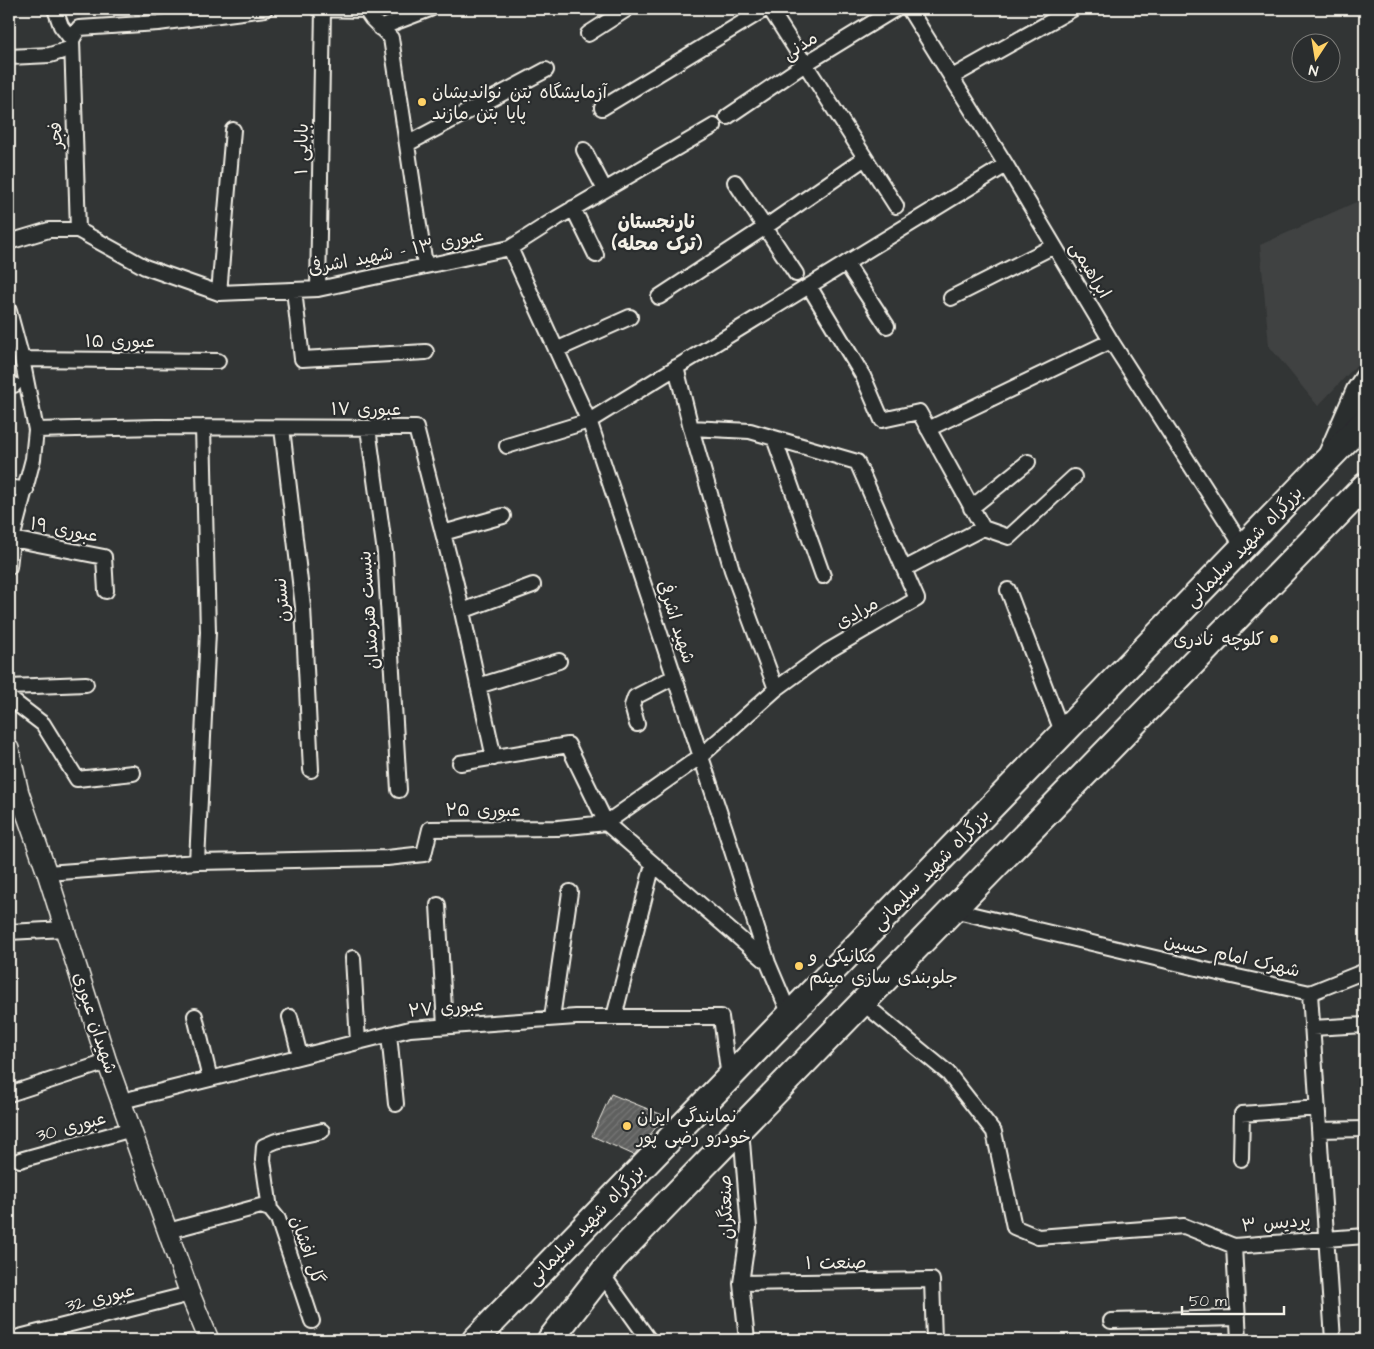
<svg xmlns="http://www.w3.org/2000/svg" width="1374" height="1349" font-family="'Architects Daughter','Playpen Sans Arabic',sans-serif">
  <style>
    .built { fill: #404242 }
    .building { fill: url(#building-hatch); stroke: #f4f1e8 }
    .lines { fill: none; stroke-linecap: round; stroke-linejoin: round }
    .street-casing { stroke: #f4f1e8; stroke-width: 18 }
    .secondary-casing { stroke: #f4f1e8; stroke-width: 22 }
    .primary-casing { stroke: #f4f1e8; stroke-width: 25 }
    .highway-casing { stroke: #f4f1e8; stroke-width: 29 }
    .street { stroke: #2a2d2e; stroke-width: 14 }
    .secondary { stroke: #2a2d2e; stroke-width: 19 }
    .primary { stroke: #2a2d2e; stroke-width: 21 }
    .highway { stroke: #2a2d2e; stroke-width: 25 }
    .poi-dot { fill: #ffd166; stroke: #2a2d2e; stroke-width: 2 }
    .labels { text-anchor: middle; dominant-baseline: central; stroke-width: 4.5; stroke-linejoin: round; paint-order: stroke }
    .street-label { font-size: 18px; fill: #f4f1e8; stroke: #2a2d2e }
    .poi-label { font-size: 18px; fill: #f4f1e8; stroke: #2a2d2e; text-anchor: start }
    .neighbourhood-label { font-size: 19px; font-weight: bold; fill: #f4f1e8; stroke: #2a2d2e }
  </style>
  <defs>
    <pattern id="building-hatch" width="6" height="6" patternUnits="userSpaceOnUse" patternTransform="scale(1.25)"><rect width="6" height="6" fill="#5f605f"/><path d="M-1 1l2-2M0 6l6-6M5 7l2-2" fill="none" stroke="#777776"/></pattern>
  </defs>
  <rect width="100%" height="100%" fill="#323535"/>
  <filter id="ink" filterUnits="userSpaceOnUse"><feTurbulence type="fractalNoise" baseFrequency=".02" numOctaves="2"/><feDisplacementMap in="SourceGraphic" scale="10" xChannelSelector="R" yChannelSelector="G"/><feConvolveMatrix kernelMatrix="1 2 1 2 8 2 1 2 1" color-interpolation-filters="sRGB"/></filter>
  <g filter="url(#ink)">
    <!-- built -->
    <path class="built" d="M1365,198V356L1318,406L1269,346L1260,245Z"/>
    <!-- building -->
    <path class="building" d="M611,1094L665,1116L634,1155L592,1136Z"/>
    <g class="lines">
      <!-- street casing -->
      <g class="street-casing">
        <path id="street" d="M55,9L61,26L72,40
          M318,9L365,10
          M365,9L372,19L391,38L425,265
          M770,9L896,206
          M909,9L1006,165L1111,341L1243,547
          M380,28L430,9
          M588,34L627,9
          M72,40L79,28L158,23L265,9
          M72,40L78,230
          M9,57L50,55L72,48
          M952,77L1073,9
          M602,108L765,9
          M727,117L805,64L895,9
          M407,144L546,70
          M584,150L605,190
          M735,182L796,274
          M573,208L596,255
          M9,242L49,230H78L145,267L219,293L318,289L510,248L557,218L714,126
          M510,248L591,426L725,829L768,963L790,1015
          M846,263L887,326
          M809,286L863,376L882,420L919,412L983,528L1009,537L1074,477
          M318,289L323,9
          M294,290L302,359L426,352
          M219,293L233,130
          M659,297L764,228L865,158
          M951,298L1054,246
          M9,311L22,359L36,430L33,459L12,539L9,567
          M556,350L630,317
          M22,359L218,361
          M676,367L691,428L732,570L776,689
          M9,385H14
          M282,428L303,607L311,770
          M368,428L385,553L399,790
          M928,429L1111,341
          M36,430L157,427L416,428L456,584L494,758
          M774,438L823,576
          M507,446L589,421L1006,165
          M9,487L26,490
          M971,508L1028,462
          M443,533L503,516
          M12,539L104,557L106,591
          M904,569L983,528
          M1008,590L1063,734
          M462,611L533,585
          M478,686L559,661
          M9,687L86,684
          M9,698L43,724L77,779L133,773
          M637,724L632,706L635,697L674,677
          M460,763L568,745L606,823L701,756L776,689L828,651L917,599L857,462L750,431L691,428
          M197,862L208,632L203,427
          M47,873L197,862L387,858L424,854L430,829L558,828L606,823L767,962
          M438,905L445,1026
          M953,910L1214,972L1310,993L1333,1340
          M9,932L65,929
          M353,958L358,1042
          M1310,993L1365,971
          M863,1003L948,1073L994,1132L1014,1227L1038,1237L1184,1226L1234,1246
          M195,1016L210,1079
          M290,1017L300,1056
          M614,1017L653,864
          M552,1018L570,892
          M1312,1028L1365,1025
          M389,1034L396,1104
          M9,1094L107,1062
          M122,1101L410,1029L576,1017H721L729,1078
          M741,1129L749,1228L741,1283L747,1340
          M1319,1130L1365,1129
          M1241,1159L1242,1114L1318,1108
          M20,1160L132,1129
          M270,1209L263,1160L264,1146L276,1141L322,1131
          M168,1231L261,1206L270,1209L278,1219L312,1321
          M602,1274L649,1340
          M741,1283L932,1280L934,1340
          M1111,1321L1238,1318
          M19,1337L190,1294
          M1239,1340L1234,1246L1365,1236"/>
      </g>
      <!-- secondary casing -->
      <g class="secondary-casing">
        <path id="secondary" d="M9,749L19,793L47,873L107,1062L190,1294L209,1340"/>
      </g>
      <!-- primary casing -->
      <g class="primary-casing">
        <path id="primary" d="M1330,453L1357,391L1365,379"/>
      </g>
      <!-- highway casing -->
      <g class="highway-casing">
        <path id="highway" d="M475,1340L1365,421
          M550,1340L613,1259L1365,486"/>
      </g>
      <!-- street -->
      <use href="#street" class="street"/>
      <!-- secondary -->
      <use href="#secondary" class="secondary"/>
      <!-- primary -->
      <use href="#primary" class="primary"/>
      <!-- highway -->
      <use href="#highway" class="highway"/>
    </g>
  </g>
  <!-- markers -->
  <g class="poi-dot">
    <circle cx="422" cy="102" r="5"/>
    <circle cx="1274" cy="639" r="5"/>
    <circle cx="799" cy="966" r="5"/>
    <circle cx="627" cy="1126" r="5"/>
  </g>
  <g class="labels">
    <!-- street labels -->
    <g class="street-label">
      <text transform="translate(800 46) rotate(-33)">مدنی</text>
      <text transform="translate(56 135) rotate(-92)">فجر</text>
      <text transform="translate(302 149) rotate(-89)">بابایی ۱</text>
      <text transform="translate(396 252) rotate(-11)">عبوری ۱۳ - شهید اشرفی</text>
      <text transform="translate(1090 270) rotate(59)">ابراهیمی</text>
      <text x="120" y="341">عبوری ۱۵</text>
      <text x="366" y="409">عبوری ۱۷</text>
      <text transform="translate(64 530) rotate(11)">عبوری ۱۹</text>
      <text transform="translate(1244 547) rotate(-46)">بزرگراه شهید سلیمانی</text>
      <text transform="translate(282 600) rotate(-95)">نسترن</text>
      <text transform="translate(369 610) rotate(-94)">بنبست هنرمندان</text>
      <text transform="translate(857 613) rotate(-30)">مرادی</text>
      <text transform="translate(676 622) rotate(72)">شهید اشرفی</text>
      <text x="483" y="810">عبوری ۲۵</text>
      <text transform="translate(931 870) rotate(-46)">بزرگراه شهید سلیمانی</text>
      <text transform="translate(1232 956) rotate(13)">شهرک امام حسین</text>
      <text transform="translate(446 1008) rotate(-5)">عبوری ۲۷</text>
      <text transform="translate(95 1023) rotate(72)">شهیدان عبوری</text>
      <text transform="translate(71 1127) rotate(-15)">عبوری 30</text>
      <text transform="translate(726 1207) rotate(-92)">صنعتگران</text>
      <text transform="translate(1276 1223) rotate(-5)">پردیس ۳</text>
      <text transform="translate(586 1225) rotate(-46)">بزرگراه شهید سلیمانی</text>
      <text transform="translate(307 1250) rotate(71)">گل افشان</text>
      <text transform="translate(836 1263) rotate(-1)">صنعت ۱</text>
      <text transform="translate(100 1298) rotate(-14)">عبوری 32</text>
    </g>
    <!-- poi labels -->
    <g class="poi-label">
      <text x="432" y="92">آزمایشگاه بتن نواندیشان<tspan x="432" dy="21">پایا بتن مازند</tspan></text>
      <text x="1264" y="639" text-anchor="end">کلوچه نادری</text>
      <text x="809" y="956">مکانیکی و<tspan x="809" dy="21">جلوبندی سازی میثم</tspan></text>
      <text x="637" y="1116">نمایندگی ایران<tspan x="637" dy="21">خودرو رضی پور</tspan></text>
    </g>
    <!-- neighbourhood labels -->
    <g class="neighbourhood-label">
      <text x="657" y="222">نارنجستان<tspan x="657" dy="22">(ترک محله)</tspan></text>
    </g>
  </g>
  <!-- margin -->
  <rect width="1374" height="1349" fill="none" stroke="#2a2d2e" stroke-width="30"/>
  <rect x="15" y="15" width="1344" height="1319" fill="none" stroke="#f4f1e8" stroke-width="2" filter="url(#ink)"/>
  <!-- north arrow -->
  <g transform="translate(1316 58) rotate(192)"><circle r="24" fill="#2a2d2e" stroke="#7b7b78"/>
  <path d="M0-4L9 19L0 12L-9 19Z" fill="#ffd166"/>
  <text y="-8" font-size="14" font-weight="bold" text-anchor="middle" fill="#f4f1e8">N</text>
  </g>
  <!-- scale -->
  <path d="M1182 1306v8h102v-8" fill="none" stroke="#f4f1e8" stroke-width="2.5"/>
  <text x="1189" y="1306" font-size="15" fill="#f4f1e8" stroke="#2a2d2e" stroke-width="4" paint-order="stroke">50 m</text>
</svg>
